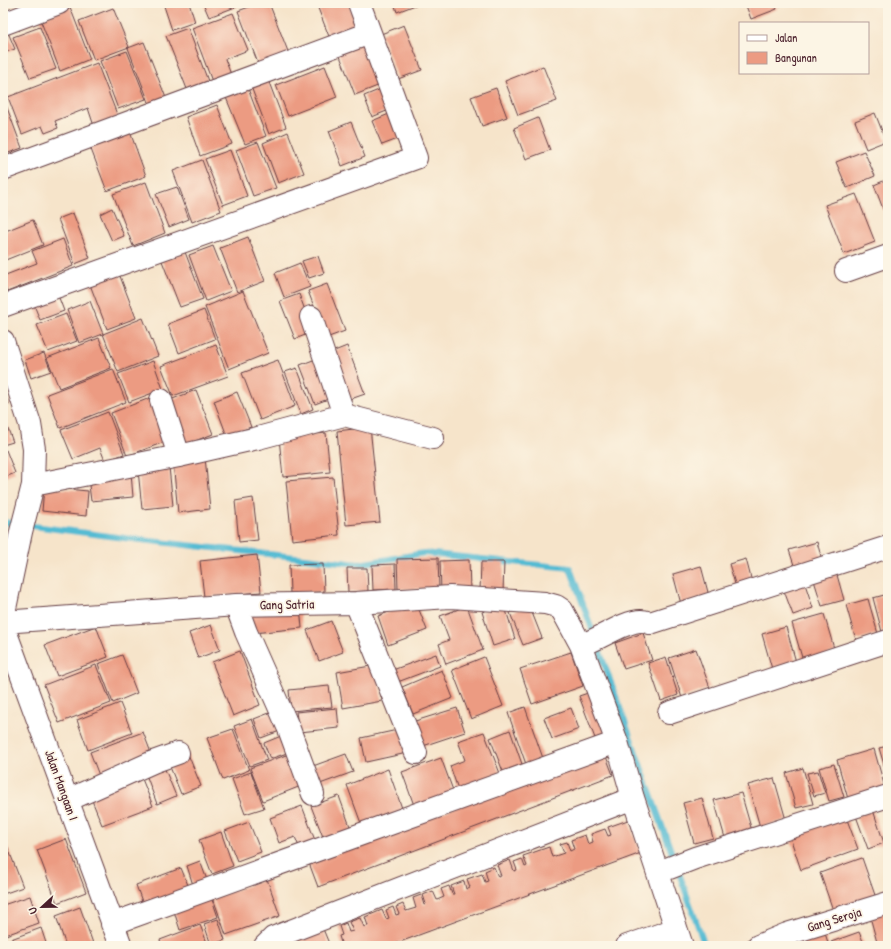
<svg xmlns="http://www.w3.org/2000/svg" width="891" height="949" font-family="'Patrick Hand',sans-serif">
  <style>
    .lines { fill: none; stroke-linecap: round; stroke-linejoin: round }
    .stream { stroke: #55bbd3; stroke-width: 6 }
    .building { fill: #ec9b82 }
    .street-casing { stroke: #643d43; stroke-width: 24 }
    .street { stroke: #fff; stroke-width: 22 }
    .labels { text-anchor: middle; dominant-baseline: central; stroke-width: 3.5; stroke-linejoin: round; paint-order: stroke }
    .street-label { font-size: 13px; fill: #4a1f2b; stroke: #fcf5e5 }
  </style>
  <rect width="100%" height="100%" fill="#fcf5e5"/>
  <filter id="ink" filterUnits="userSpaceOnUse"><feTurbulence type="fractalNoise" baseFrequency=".025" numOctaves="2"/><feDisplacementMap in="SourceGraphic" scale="8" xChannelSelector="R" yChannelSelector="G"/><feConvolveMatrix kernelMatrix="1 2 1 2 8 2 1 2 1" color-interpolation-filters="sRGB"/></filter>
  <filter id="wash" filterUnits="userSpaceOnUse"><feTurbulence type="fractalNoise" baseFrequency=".012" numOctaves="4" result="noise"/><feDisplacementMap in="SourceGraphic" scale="16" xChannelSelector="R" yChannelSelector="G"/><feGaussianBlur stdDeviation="0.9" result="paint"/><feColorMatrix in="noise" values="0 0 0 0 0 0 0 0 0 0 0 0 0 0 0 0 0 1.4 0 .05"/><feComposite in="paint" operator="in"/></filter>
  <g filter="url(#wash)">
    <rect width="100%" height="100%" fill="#f6e4ca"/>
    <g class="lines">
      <!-- stream -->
      <path class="stream" d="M3,522L132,539L359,564L424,553L570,568L705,946"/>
    </g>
    <g id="blocks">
      <!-- building -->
      <path class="building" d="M163,3H189L195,22L172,30Z
        M203,3H246L209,17Z
        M260,3H269L289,54L259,66L238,11Z
        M316,3H348L358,28L330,39Z
        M394,3H418V4L397,12Z
        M745,3H774L777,9L751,19Z
        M779,3H788L780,6Z
        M70,7L90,59L60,71L40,19Z
        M113,8L129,47L94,60L79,21Z
        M233,13L248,50L225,59L232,77L213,84L192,28Z
        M404,25L422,70L398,79L381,34Z
        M40,27L56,69L30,78L13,37Z
        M188,28L208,81L187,89L166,36Z
        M7,30L15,49L3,53V32Z
        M364,41L380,85L355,95L338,51Z
        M144,42L166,98L150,105L128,48Z
        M127,51L146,99L118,109L100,61Z
        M97,63L118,117L94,126L88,108L55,121L58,128L45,133L42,126L22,134L8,97Z
        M325,66L337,97L288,116L276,85Z
        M543,66L557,101L518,115L505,81Z
        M267,77L286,127L269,134L250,84Z
        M247,86L266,136L245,144L225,95Z
        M386,87L394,108L372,117L364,96Z
        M496,88L507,117L482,126L471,97Z
        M3,97L22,148L3,155Z
        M217,105L232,144L200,156L186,117Z
        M394,112L403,137L382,145L372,121Z
        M875,113L886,141L866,149L855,121Z
        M538,118L550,150L526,159L514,128Z
        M351,122L365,157L342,166L329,131Z
        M129,129L146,176L107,191L89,144Z
        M288,132L304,173L278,183L263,143Z
        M258,142L276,188L253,196L236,150Z
        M230,150L247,196L223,205L205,159Z
        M864,151L875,176L847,188L836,162Z
        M202,160L221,211L192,222L173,171Z
        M888,179V222L874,185Z
        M146,182L165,233L133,246L113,194Z
        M177,187L189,219L169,227L156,194Z
        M856,194L875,242L844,254L825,205Z
        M112,208L124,236L112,241L100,214Z
        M73,213L90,258L75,264L58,219Z
        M33,220L43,245L3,261V232Z
        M248,237L265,281L237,292L220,248Z
        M63,239L73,266L7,292L3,282V276L37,263L32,251Z
        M213,246L231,291L206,301L189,255Z
        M185,252L203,299L180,307L162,261Z
        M318,256L324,273L309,278L302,261Z
        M300,263L310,287L284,297L275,273Z
        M118,271L136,318L107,329L89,282Z
        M327,284L345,331L326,338L308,291Z
        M56,290L64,311L40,320L32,300Z
        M243,291L268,353L229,369L205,307Z
        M299,294L313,332L295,339L280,301Z
        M90,301L103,334L79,343L67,310Z
        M204,310L215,339L179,353L168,324Z
        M66,314L77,341L48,352L37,325Z
        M143,318L158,356L118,372L103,334Z
        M99,338L111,368L59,388L47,358Z
        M216,345L228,376L173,396L161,366Z
        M347,346L365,394L345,401L327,354Z
        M44,353L51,371L31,378L25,360Z
        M321,357L336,396L315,404L300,365Z
        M278,360L295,406L260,420L242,373Z
        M153,361L163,389L129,402L118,374Z
        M297,368L313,409L301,414L285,372Z
        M113,369L126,402L60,428L47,394Z
        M3,389L9,404L3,406Z
        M196,390L213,434L187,444L170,400Z
        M237,392L251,427L227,436L214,401Z
        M150,398L167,441L127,456L111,413Z
        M108,412L124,454L105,461L100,448L73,459L61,430Z
        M3,416L13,442L3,445Z
        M370,427L380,522L346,525L337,431Z
        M326,433L330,472L283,477L279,438Z
        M6,450L15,473L3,478V451Z
        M205,457L210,509L178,513L173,461Z
        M169,467L173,506L142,509L138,470Z
        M131,473L133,497L91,501L88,477Z
        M333,477L339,535L292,540L286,481Z
        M44,487L88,491L86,516L42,511Z
        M253,498L258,540L239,542L235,501Z
        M817,542L822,560L795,568L789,550Z
        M257,555L261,592L204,597L200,561Z
        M438,558L439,589H398L397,559Z
        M746,559L752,582L736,587L729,564Z
        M469,560L470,590L441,591L440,561Z
        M481,562H504L503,592L480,591Z
        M323,564L324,592L290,593L289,565Z
        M395,564L396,589L373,590L372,565Z
        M701,566L709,596L681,604L673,574Z
        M347,568H367L368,591L348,592Z
        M835,568L844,600L822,606L812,574Z
        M804,581L813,608L793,615L783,588Z
        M888,594V631L882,632L873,598Z
        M868,599L878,634L856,640L846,605Z
        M416,602L427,630L388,645L378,616Z
        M504,604L515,639L493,646L482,612Z
        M529,605L542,638L523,645L510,613Z
        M467,606L483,650L446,664L439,644L449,640L440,616Z
        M300,607L302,628L253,633L250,612Z
        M824,614L835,652L803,661L792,623Z
        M331,621L343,652L319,661L307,630Z
        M211,625L220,650L198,658L189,633Z
        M96,626L108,657L57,676L45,645Z
        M786,627L796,662L772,669L762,634Z
        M643,633L652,660L624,669L615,643Z
        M696,649L710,688L682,698L669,658Z
        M240,651L260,705L233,716L212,662Z
        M571,652L583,686L532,704L520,669Z
        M436,654L440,666L395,683L390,671Z
        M122,655L137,693L113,703L98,664Z
        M484,657L503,706L471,719L452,670Z
        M666,657L678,695L661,701L648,663Z
        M96,665L111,703L59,723L44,685Z
        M376,665L382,701L343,708L337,672Z
        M442,670L453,698L413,714L402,687Z
        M329,686L332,707L291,711L289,690Z
        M594,691L611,736L596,741L579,696Z
        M120,703L132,733L88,750L77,720Z
        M525,707L545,764L528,770L508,713Z
        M337,708L339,728L299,732L296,712Z
        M457,708L465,732L420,747L412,722Z
        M571,708L579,729L552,739L544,718Z
        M277,710L285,729L261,738L254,719Z
        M252,719L267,760L250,766L234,726Z
        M233,729L249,770L223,780L207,738Z
        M402,729L407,753L366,762L361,738Z
        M510,730L523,767L504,774L490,738Z
        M143,732L153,758L100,778L90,752Z
        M484,732L501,776L459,792L450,766L465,760L458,741Z
        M281,736L287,753L270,759L264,743Z
        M888,746V778L879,748Z
        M874,749L885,788L848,799L837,760Z
        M604,751L613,775L318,887L309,863Z
        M188,754L201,786L181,794L168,762Z
        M289,754L301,786L263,801L250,768Z
        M346,754L353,772L320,784L313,766Z
        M441,758L454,793L415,808L402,772Z
        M162,762L176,796L157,804L144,769Z
        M834,764L844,797L829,801L819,768Z
        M803,768L813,804L796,808L786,773Z
        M388,769L403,811L362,826L347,785Z
        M818,771L825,793L814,796L807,773Z
        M251,772L264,808L245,814L232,779Z
        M140,774L153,806L102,825L89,793Z
        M774,778L786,820L760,827L748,785Z
        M741,793L752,831L725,838L714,800Z
        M339,796L352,832L325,842L311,806Z
        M702,798L713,838L694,843L683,803Z
        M302,806L316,843L300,849L295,837L279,843L270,818Z
        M873,810L884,843L868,849L856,816Z
        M846,817L858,849L801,870L790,837Z
        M628,820L641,853L389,946H342L339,936L342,935L339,926L346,923L349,932L353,931L349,922L360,918L364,927L368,926L365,917L382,910L386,919L389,918L386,910L393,907L396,915L399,914L396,907L403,904L406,911L416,908L413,898L421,895L424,905L426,904L423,895L433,891L437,900L444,897L441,889L449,886L452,894H454L451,886L464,881L466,889L470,887L467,879L482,874L485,882L488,881L485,871L494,867L498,877L501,876L497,865L510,860L514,871L517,870L514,862L522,859L525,867L527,866L523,856L549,847L552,857L564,853L560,844L567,842L570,851L574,849L571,840L585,835L588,844L593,842L591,834L605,829L608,836L611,835L608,827Z
        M249,822L261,852L237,861L225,831Z
        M221,832L233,866L212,874L199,840Z
        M3,835L23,887L3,894Z
        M66,839L86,892L57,903L37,850Z
        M862,858L876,898L834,913L820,873Z
        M200,861L207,880L193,885L187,866Z
        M181,868L190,890L144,907L136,885Z
        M267,879L280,916L226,935L213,898Z
        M209,891L218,917L180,930L172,905Z
        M30,896L39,923L3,936V905Z
        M80,907L94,946H66L56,916Z
        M888,909V946H878L869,913Z
        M218,919L225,940L211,945L204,924Z
        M200,925L208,945L162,946L160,940Z
        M41,928L47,946H3V942Z
        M323,929L330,946H288L287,942Z
        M859,932L865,946H833L831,942Z
        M825,933L829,946H803L801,940Z"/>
    </g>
  </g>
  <g filter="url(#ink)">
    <use href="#blocks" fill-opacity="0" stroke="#643d43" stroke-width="1"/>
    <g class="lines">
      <!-- street casing -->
      <g class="street-casing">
        <path id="street" d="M3,24L59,3
          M3,169L370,33
          M846,271L888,256
          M3,306L416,158L359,3
          M311,317L344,415
          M3,341L30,424L34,449L33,485L21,532L3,618
          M161,400L179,456
          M33,485L179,456L258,438L344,415L433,438
          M356,603L416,753
          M236,605L246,632L289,729L313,794
          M3,622L236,605L356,603L450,597L545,603L556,606L562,610L581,645L617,742L633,798L682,946
          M3,625L121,946
          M581,645C599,640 624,621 641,621C645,621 647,622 650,623L888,547
          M669,713L888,641
          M68,800L153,762L178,753
          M659,872L695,858L888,796
          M112,924L617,742
          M265,946L273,938L278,936L633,798
          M627,946L676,929
          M758,946L787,934L888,903"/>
      </g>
      <!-- street -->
      <use href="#street" class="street"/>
    </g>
  </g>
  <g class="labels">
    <!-- street labels -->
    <g class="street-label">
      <text transform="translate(287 604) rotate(-1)">Gang Satria</text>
      <text transform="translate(62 785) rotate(70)">Jalan Mangaan I</text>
      <text transform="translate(834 919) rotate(-17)">Gang Seroja</text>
    </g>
  </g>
  <!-- margin -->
  <rect width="891" height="949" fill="none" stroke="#fcf5e5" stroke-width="16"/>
  <!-- legend -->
  <rect x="739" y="22" width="130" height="52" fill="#fcf5e5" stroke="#b59f9b"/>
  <rect x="747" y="35" width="20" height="6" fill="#ffffff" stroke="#b59f9b"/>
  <text x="775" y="42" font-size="12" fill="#4a1f2b">Jalan</text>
  <rect x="747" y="52" width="20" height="12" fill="#ec9b82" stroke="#b59f9b"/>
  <text x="775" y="62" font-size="12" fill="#4a1f2b">Bangunan</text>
  <!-- north arrow -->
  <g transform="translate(42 907) rotate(248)" stroke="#fcf5e5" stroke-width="3" paint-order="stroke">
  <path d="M0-3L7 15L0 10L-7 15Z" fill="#4a1f2b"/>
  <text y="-6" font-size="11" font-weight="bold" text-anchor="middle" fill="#4a1f2b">U</text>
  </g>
</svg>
